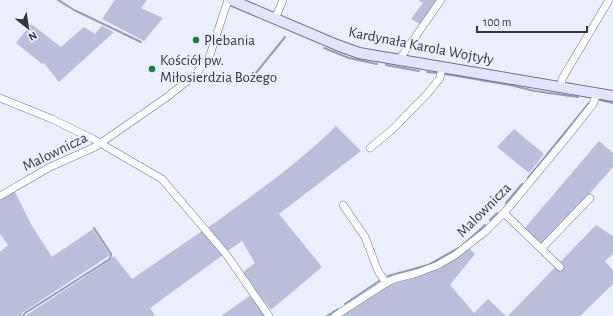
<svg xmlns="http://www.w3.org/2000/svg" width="613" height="316" font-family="'Alegreya Sans',sans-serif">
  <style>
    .green { fill: #b9bfda }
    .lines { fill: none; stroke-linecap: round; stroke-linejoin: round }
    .stream { stroke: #959cba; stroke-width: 2 }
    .street-casing { stroke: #6f7387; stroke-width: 8 }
    .secondary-casing { stroke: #6f7387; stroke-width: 12 }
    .street { stroke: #fff; stroke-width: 7 }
    .secondary { stroke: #e1e5fb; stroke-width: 10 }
    .poi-dot { fill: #12863e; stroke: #ebeefc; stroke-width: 1.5 }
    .labels { text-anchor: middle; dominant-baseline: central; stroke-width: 3.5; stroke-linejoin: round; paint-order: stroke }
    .poi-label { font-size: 15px; fill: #34363e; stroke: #ebeefc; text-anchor: start }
    .street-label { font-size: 15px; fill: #34363e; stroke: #ebeefc }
  </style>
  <rect width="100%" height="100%" fill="#ebeefc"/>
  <!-- green -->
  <path class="green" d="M115,0H147L141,8L163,18L144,41L102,19Z
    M418,0H437L420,24L411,19L423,3Z
    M31,24L61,47L84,27L95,34L102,26L114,32L59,82L44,63L42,64L16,43Z
    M336,126L361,151L279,214L322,267L271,310L242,273L255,263L242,241L226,252L206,229C251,196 297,165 336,126Z
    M514,129L544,154L529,173L497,147Z
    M599,141L613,153V167L571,215L541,246L524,229Z
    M14,190L32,226L52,257L93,229L110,255L22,313L21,316H0V252L8,245L0,234V199Z
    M596,225L613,236V254L605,261L613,271V284L580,316H508Z
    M202,231L223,255L150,308L155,316H25L109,261L114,256L132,279Z
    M469,248L475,254L450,285L474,313L488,299L506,316H339L384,286Z
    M251,295L267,316H221Z"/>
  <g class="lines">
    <!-- stream -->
    <path class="stream" d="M58,0L74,10L141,42
      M324,48L349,58L377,64
      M386,65L419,71
      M427,72L437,73
      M445,74L510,85L535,91L578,97
      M251,79L285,37
      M600,100L613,103
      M528,178L589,103
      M506,203L522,184
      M490,220L497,213
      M464,244L485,225
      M388,276L428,265L460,247
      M345,304L379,281
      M23,316L25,313L110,259L111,254L94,228
      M327,316L338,309"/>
    <!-- street casing -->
    <g class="street-casing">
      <path id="street" d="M275,19L283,0
        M399,60L441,0
        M561,87L562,79L609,0
        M0,98L52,119L93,139L162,179L226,254L269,316
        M370,148L393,129L428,93L440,78L442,67
        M0,196L50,167L95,147L167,97L195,75L209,58L228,0
        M343,205L365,237L378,271L386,283
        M504,213L560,267
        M541,249L590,198
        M335,316L386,283L394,279L417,273L438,265L455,255L486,231L504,213L567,137L593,104L597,93"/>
    </g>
    <!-- secondary casing -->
    <g class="secondary-casing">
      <path id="secondary" d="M231,0L337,45L359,53L613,96"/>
    </g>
    <!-- street -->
    <use href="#street" class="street"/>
    <!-- secondary -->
    <use href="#secondary" class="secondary"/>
  </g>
  <!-- markers -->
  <g class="poi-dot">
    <circle cx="196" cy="40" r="4"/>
    <circle cx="152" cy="69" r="4"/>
  </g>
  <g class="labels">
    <!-- poi labels -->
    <g class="poi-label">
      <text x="204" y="40">Plebania</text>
      <text x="160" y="60">Kościół pw.<tspan x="160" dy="17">Miłosierdzia Bożego</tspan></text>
    </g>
    <!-- street labels -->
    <g class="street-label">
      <text transform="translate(421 46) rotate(11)">Kardynała Karola Wojtyły</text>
      <text transform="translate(55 152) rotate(-26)">Malownicza</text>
      <text transform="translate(484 210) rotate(-45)">Malownicza</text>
    </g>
  </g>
  <!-- north arrow -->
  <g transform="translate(28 28) rotate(150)" stroke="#ebeefc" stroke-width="3" paint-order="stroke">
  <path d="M0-3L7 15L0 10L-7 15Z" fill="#34363e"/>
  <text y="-6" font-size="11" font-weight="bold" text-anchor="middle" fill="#34363e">N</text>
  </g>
  <!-- scale -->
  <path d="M477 26v6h110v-6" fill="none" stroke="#34363e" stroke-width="2"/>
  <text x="483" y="26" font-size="12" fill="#34363e" stroke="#ebeefc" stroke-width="3" paint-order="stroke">100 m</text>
</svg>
